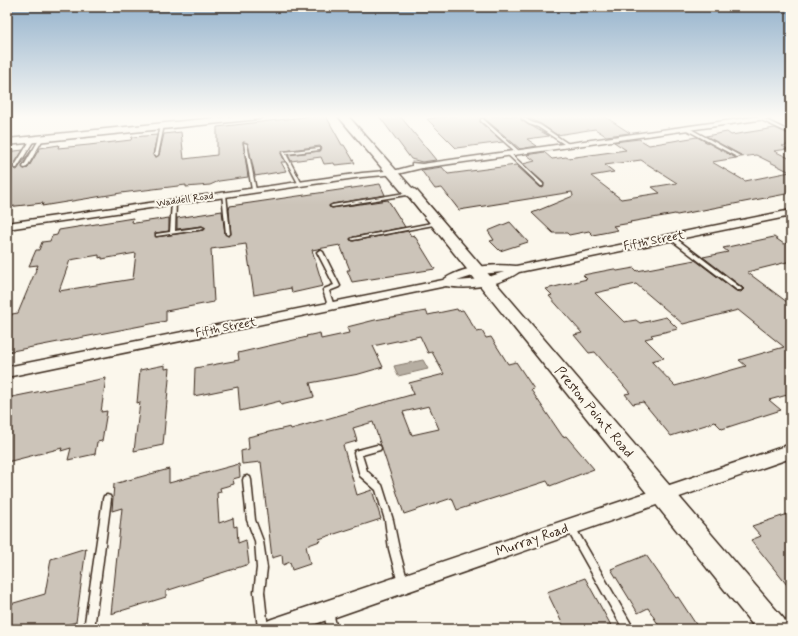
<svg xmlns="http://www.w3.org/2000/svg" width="798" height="636" font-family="Mynerve,sans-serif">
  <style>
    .water { fill: #b6aea2; stroke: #85796d }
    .building { fill: #ccc4b9; stroke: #3b2a1e; fill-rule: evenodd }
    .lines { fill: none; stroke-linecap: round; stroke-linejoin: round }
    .lane-casing { stroke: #3b2a1e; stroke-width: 3 }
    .street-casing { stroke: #3b2a1e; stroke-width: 3 }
    .secondary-casing { stroke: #3b2a1e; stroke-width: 3 }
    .lane { fill: #fbf7ec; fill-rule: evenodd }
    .street { fill: #fbf7ec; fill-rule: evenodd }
    .secondary { fill: #fbf7ec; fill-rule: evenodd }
    .labels { text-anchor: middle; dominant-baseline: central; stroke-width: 4; stroke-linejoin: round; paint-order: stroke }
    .far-street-label { font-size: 10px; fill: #3b2a1e; stroke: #fbf7ec }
    .street-label { font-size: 12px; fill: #3b2a1e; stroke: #fbf7ec }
    .near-street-label { font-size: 14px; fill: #3b2a1e; stroke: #fbf7ec }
  </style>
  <rect width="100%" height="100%" fill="#fbf7ec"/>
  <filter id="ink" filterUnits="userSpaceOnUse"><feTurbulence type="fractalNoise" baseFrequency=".025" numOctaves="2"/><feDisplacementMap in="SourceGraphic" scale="8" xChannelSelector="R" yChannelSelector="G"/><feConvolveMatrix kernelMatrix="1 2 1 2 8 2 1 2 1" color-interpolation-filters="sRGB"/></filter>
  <g filter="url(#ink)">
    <!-- water -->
    <path class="water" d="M423,360L428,369L398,376L394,366Z"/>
    <!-- building -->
    <path class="building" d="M313,116H326L342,145H344L355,163L335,165L334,163L324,164L321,157L291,161L288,155L320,151L322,148L320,146L284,151L281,153L285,162H281L286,171L255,176L248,144L243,142L248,177L219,181L210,185L186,187V185L121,193L42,206L43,203L7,207V152L23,150L13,166L14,169L17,170L32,149L22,166L24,169L28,168L40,148L59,145L58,148L89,145L131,140L132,137L157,135L153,155L157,157L159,155L164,134L181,132L184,159L217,155V127Z
      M379,116H400L436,160L422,162L411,159Z
      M452,116H521V120L549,136L527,139L537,146L520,149L484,118H481L480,122L503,142L456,148L427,119Z
      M524,116H604L630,133L606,136L595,129L557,135L541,124Z
      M775,128L791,135V144L782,146L788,149L774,151L791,159V193L677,215L675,214L630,222L631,223L613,226L618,230L593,235L589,231L569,235L567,233H553L532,213L573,196L572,192L459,210L442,188L435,189L421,170L442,167L448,174L516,165L540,187L543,188L544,183L523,164L535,161L527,155L544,152L552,159L566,157L568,158L626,150L614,142L639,139L649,145L697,137L736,158L712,162L745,181L790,172L756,155L741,157V155L706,136L727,132L731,135ZM641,160L677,183L652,187L660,193L621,199L591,176L614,172L605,165Z
      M380,184L385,195L332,204L329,207L332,208L388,200L405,227L353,237L350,240L353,241L408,231L411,236L414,235L435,269L352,282L347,270H350L340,245L312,250L323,286L292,293L291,288L254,295L246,244L211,249L214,302L166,311V321L7,352V324L12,314L18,313L38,265L29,266L36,250H39L42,242L50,241L52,236L57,235L59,230L133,218L132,222L135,223L169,218V231L155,233L156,237L204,230L206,228L202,226L177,229V218L222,211L225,234L229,236L231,234L229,210L230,206ZM136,253L133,279L59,291L70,260L99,255V258L102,257V259Z
      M510,222L528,242L500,251L490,241L494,240L488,231Z
      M774,237L784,244L791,242V261L747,272L791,305V394L769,400L781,410L722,429L715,422L671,436L643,402L633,404L625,394L630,393L595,352L589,353L574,335L582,333L549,296L552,295L546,289L587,279L583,275L614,269L617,271L634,268L637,271L695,260L736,291L741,292L744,289L742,287L703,257L728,252L723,248ZM636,284L683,324L738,310L784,347L739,360L746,366L675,386L651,361L664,358L645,339L653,337L651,335L678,329L666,317L640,323L636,320L624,322L595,293Z
      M457,309L458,311L463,310L477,332L482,331L486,338L491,337L508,364L516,362L534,389L531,390L563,437L566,436L594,469L550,486L547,481L457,510L452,498L404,514L373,422L353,428L357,441L343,445L357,495L372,490L381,519L319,539L320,541L306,546L310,564L292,570L290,562L283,565L282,555L272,558L261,462L242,464L241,451L249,449L248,437L290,427L291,429L414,394L409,383L444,374L432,352L428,353L420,336L373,346L383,367L359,374L310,383L314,397L281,405L280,401L240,411L238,387L194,396L195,368L239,360L238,353L307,337L306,336L320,333L321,339L349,333L347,327L375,320L426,311L428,315ZM429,406L439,429L412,435L403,412Z
      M165,365V369L170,368L163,445L134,451L140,402L137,403L140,370Z
      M106,378L101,412L107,411L102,441L97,442L95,454L68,460L71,448L61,451L62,448L7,462V398Z
      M239,464L240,477L233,479L234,484L220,488L221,492L217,493L219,523L233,518L234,527L237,526L238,543L246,540L249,564L166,591V597L111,614L122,508L112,511L114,484L169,469V483Z
      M791,513V590L751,540L761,536L752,526Z
      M86,548L76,622L53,629H7V605L45,594L51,559Z
      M646,555L676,598L678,597L699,629H661L648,608L638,613L611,569Z
      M585,578L613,629H565L547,592Z"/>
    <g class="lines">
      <!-- lane casing -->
      <g class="lane-casing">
        <path id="lane" d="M523,117L531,122L540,125L570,145L567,146L538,127L529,124L522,119V117Z
          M760,117L791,132V134L759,119V117Z
          M481,119H483L519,151V153H517L481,121Z
          M162,124L164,125L158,155L156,156L154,155L160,125Z
          M685,127H687L740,156L737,157L685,129Z
          M40,138L43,139L27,167L24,168L23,167Z
          M31,139L34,140L17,168H15L14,167Z
          M244,143L247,144L256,190L254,191L252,190Z
          M319,148H320V150L286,154L302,184L299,185L282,153L284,152Z
          M507,152H509L543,184V186H541L507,154Z
          M411,192L413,193V194L332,207L330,206L332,205Z
          M222,193L226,194L230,234L228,235L226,234Z
          M172,201H176V202L175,231L202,227L204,228V229L156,236V234L170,232Z
          M437,222H439V224L353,240L351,239L353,238Z
          M670,237H674L741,288L742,289L741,290H737L670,239Z
          M320,250L323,252L340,286L339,287L329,291L334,306L331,308L328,306L323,290L324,289L334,285L317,252Z
          M377,445L380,446L381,448L380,450L362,455L367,471L382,485L383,488L393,520L399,549L408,583L406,586L403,588L400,586L398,583L389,549L385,520L376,490L360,476L354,453L355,451L358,450Z
          M247,476L250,477L251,480L255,520L263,541L267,568L264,592L268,629H258L254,592L257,568L255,541L247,520L243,480L244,477Z
          M107,495L110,496L111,499L94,629H84L103,499L104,496Z
          M571,524L574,525L634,629H623L568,531L567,528L568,525Z
          M329,606L332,608L337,629H327L324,611L326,608Z
          M791,617V628L789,629H775L776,625Z"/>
      </g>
      <!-- street casing -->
      <g class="street-casing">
        <path id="street" d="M760,116H775L772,118L422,168L397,174L362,177L7,229V223L362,173L397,170L412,166V163L422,164Z
          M791,210V216L519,272C499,286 470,290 446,286L7,377V367L443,280C463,266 492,264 516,266ZM504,272L482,279L457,281L479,274Z
          M791,444V458L301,629H262L265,622L272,619Z"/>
      </g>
      <!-- secondary casing -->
      <g class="secondary-casing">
        <path id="secondary" d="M234,116H264L259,119L7,145V139Z
          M338,116H348L411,187L417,191L784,619L788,629H756L409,197L403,193Z"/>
      </g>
      <!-- lane -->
      <use href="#lane" class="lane"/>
      <!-- street -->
      <use href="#street" class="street"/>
      <!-- secondary -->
      <use href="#secondary" class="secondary"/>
    </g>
  </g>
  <!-- sky -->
  <linearGradient id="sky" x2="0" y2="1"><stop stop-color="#94b2cc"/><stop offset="0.57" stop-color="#fdfbf6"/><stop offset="1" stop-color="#fdfbf6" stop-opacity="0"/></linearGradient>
  <rect width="798" height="205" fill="url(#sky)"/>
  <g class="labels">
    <!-- far-street labels -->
    <g class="far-street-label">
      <text transform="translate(185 200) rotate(-8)">Waddell Road</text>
    </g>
    <!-- street labels -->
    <g class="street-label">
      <text transform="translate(654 241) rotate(-11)">Fifth Street</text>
      <text transform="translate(226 328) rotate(-11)">Fifth Street</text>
    </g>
    <!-- near-street labels -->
    <g class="near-street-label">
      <text transform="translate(594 412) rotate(50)">Preston Point Road</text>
      <text transform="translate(532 540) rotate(-19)">Murray Road</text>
    </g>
  </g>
  <!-- margin -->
  <rect width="798" height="636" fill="none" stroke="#fbf7ec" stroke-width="24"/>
  <rect x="12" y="12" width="774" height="612" fill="none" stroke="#3b2a1e" stroke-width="1.5" filter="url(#ink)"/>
</svg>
